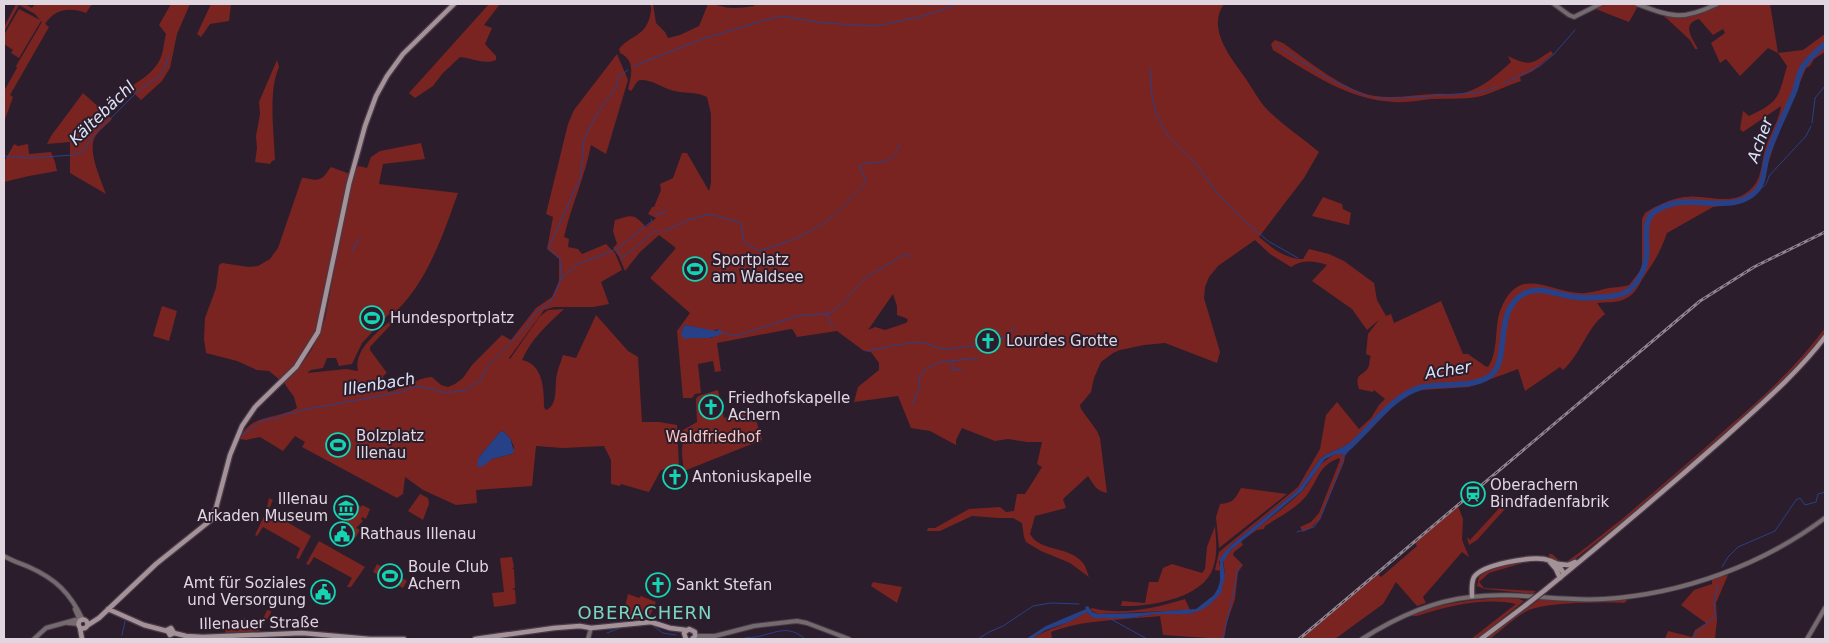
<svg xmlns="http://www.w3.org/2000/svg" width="1829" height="643" font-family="'DejaVu Sans',sans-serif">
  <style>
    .green { fill: #7a2421; fill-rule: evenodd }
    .water { fill: #274188 }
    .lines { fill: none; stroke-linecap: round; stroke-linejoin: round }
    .stream { stroke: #274188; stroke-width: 1 }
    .river { stroke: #274188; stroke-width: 5.5 }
    .tertiary-casing { stroke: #483b49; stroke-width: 6 }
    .secondary-casing { stroke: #483b49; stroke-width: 7 }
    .tertiary { stroke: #756a6d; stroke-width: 4 }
    .secondary { stroke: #a49298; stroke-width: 4.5 }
    .rail-casing { stroke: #908491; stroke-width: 3 }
    .rail { stroke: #2b1d2c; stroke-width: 1; stroke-dasharray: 4; stroke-linecap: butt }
    .secondary-bridge-casing { stroke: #483b49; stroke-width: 7; stroke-linecap: butt }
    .secondary-bridge { stroke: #a49298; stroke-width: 4.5 }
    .labels { text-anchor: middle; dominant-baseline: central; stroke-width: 4; stroke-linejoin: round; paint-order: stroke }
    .poi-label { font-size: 15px; fill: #e0d6e0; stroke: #2b1d2c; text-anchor: start }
    .park-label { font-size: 15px; fill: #fac5bf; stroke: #2b1d2c }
    .street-label { font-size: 15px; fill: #e0d6e0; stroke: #2b1d2c }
    .water-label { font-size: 16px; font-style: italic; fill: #dae4f9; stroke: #2b1d2c }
    .quarter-label { font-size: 18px; letter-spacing: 1px; fill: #76d8c0; stroke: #2b1d2c }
  </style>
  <rect width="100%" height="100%" fill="#2b1d2c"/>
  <!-- green -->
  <path class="green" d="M16,4H25L32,8L35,4H92L86,13C69,7 55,9 45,24L49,27L10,95L13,97L4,122V91L17,68L16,66L42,22L41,21L19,58L11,53L13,50L4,44V35L19,9L40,20L35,14L19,5L4,32V27Z
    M171,4H190L177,34L170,68L162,81L141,100L129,88C142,79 157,71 162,54C164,47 164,41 166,34L159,25Z
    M211,4H231L229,21L210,24L201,37L197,34Z
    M489,4H500L484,25L492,28L485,44L496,56V60C486,65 471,58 460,57L442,74L433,86L415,98L409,93Z
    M650,4H653L656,23L665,32L668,38L680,35L699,26L708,4C717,4 724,8 733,8C740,8 747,7 754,6L755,4H1224C1206,29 1232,59 1246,79C1252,88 1257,97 1263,105C1279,123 1301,137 1319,152L1304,178L1259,237C1272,248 1285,259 1303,259L1309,249L1329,254L1344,261L1374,283L1377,300L1386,316L1391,314L1394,323L1441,301L1463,354H1468L1485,366L1488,367C1499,351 1494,329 1500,311C1518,264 1547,291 1579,293C1589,294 1599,290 1609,288C1616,287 1622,287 1629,285L1640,271L1642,264V219L1645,213C1655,206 1671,199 1684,197C1709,193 1736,211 1756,183C1762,173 1762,160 1765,149C1770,134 1779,121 1781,106L1743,132L1740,129L1743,111L1749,116C1780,101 1778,98 1787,66L1778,53L1768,48L1740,76L1726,59L1720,63L1711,43L1725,33L1723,29L1713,35L1699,19C1681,24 1692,38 1698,49H1695L1690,40L1663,15C1688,20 1697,10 1719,4C1731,1 1757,4 1770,4L1778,53L1803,50L1825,34V52L1814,59L1810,66L1806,68L1775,142L1766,170L1765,181L1759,191L1752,198L1742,203L1713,207L1667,233C1660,252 1656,259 1645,275C1638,285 1637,293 1625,299C1617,303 1605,302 1597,303L1605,314C1586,329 1581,354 1563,370L1560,367L1525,391L1518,369L1469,387L1421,390L1409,394L1398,401L1370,430L1352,446L1349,443C1340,450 1329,451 1320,459L1298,490L1230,546L1219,562L1221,571L1215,570L1219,552L1298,487L1320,449L1326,415L1337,402L1359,429L1371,418L1379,405L1385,399L1374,390L1373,392L1359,389C1354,373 1362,377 1368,368C1370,365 1369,359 1371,356L1366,354L1368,334L1379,320L1367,330L1352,309L1312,281L1327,265C1315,261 1302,259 1291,267L1270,254L1255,240L1218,266L1209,277L1205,287L1204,298L1220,352L1217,363L1165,343L1144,345L1120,350L1113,353L1101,362L1094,378L1091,392L1080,405L1081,409L1097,431L1100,438L1107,493C1096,491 1094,485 1088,476L1063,499L1066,508L1035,516L1030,534C1040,552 1069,546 1082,562C1086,566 1087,572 1089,577L1070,563L1041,551L1026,542L1024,537L1022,523L1013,518H999L972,516L940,531H927L928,528H935L969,509L1000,507L1006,512L1014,511L1017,494H1025L1042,467L1037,464L1042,442H1027L1008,439L995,441L962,428L956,440V445L930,431L911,428L898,396L854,402L858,387L879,370V363L871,352L864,351L837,331L797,337L793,330L791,329L717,343L721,371L715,372L713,361L698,364L701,393L695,394L692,398H683L677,331L690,313L651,279V277L676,248L659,235L640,252L625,271L619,257L613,248L617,244L613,231L615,220C633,215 633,213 646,227L656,218L648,214L652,207H654L661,190L660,184L673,178L682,153H687L709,191L711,183V114L707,97C696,91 683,94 671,90C661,87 653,80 641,80C636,80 634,88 631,91L628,89C632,74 635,60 620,53L619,49C630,35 645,37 650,16C651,11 652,9 650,4ZM893,294L897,306V315L906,318L908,320L906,323L885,330L875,327L868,330ZM684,325L713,331L719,329L712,338L681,334Z
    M1603,4H1632L1638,6L1629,22L1593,8Z
    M1275,40L1283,43C1307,60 1346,92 1375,96C1394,99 1414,95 1433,94C1442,93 1451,95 1459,94C1479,91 1497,75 1511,62L1508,56C1531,67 1531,64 1551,51L1553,54L1533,71L1520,77L1521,81C1508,85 1495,92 1482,96C1466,100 1449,98 1432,99C1420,100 1407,103 1394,102C1349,100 1310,73 1273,50L1271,44Z
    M617,54L628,80L606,154L591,145C585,177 571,206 564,237L569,239L568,247L578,249L582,254L606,244L615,253L622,270L601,282L609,304L593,307H554L544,310L509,358L510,359L540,316L548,310L564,309C548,324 531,339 522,360C543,364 544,389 544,407L546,410C559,405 554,385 557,374C558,368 561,362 563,355L576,358L596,315L628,351L638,357L642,422H659L677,425L679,467L661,470L649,492L645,491L621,484L620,486L611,484V460L604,446L563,448L536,446L532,486L476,490L477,503L456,505L423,490L405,477L403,494L397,498L302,447L305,442L295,436L283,451L260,437L246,440L240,439C250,413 277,420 297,408L294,397L284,383L301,365L312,349L325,319L345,212L356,168L359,166L367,168L371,157L380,151L421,143L425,159L383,164L379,184L458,193C443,235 426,286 391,316L389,314L362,343L352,364L339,366L336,358H327L323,368L311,370L307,373L346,369L358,371C353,349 380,330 395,317L396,319L370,347V350L387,373L383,376L388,392C403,389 416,378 432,377L441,385L448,387L455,384L463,378L472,365L502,335L511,340L536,308L552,297L559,281V259L547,249L553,217L546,214L568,124L574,110ZM503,431L510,438L514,447L512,454L492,459L487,462L479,457L500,432Z
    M277,60L279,67C268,91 274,133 275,160L272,161L270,164L255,162L257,148L256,136L260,114L259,102Z
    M83,93L112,119C107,125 99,130 95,137C87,151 101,180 106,194L70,173V142L47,144L51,136Z
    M14,144L18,146L28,144L29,154L51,152L55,162L57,171L29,176L4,182V162Z
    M331,167L350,174L336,231L320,318L315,332L296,364L280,380L269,371L257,370L237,361L206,353L204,339L205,318L216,288L219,265L222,263L249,267L258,266L270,259L278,248L302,178C309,177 316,183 323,177C326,175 328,170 331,167Z
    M1323,197L1342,204L1343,209L1351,213L1349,225L1312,216Z
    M162,306L177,311L169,341L153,336Z
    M1825,328V332L1798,366L1752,409L1622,522L1570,563H1561L1549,558V554H1552C1556,557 1559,562 1565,562C1571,561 1612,526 1621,520C1656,490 1692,460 1726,429C1762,398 1796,367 1825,328Z
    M718,390L724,418L753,410L762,440L684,471L682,455L683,430L697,422L696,399L698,396Z
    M1336,454H1341L1345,456L1344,462L1320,519L1311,528L1303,532L1300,527L1311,522L1319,513L1340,460L1339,458C1319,465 1318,480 1307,495C1297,508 1279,517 1265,526L1264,529L1257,530L1241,541L1243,545L1234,552L1233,555L1243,565L1238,572L1235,599L1227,622L1224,639L1163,635L1160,616C1124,620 1085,619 1051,632L1052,639H1031C1048,628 1068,625 1084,613L1087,612L1093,618H1131L1154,614H1189L1209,605L1225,576L1223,559L1231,550C1253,529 1278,514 1300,493C1315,479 1313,465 1336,454Z
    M1241,488L1287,494L1219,548L1216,517L1220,504C1233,503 1235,499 1241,488Z
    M420,494L428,498L429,504L423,520L408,511Z
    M269,498L273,500L268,511L311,536L299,559L296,558L300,548L263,527L257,536L255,535L266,512Z
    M352,500L361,507L362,505L370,509L366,519L362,517L361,519L363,521L356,528L360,530L355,538L346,533L348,531L338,527L340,522L345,524L352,511L349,508L351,505L348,503Z
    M1504,503L1505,509L1477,540L1469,545L1467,537L1470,540Z
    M1458,506L1463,519L1462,540L1469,557L1462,552L1423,597L1426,603L1417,606L1396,582L1383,604L1335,639H1301L1378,574L1381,577L1417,546L1415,543Z
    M1215,526C1216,540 1218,554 1213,568C1203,599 1148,607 1121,606L1122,601L1145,603L1149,582H1158L1163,568L1172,564L1202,573L1205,569L1207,547Z
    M319,541L365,567L351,587H347L352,578L314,557L309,565L306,564Z
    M512,557L514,567L512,569H514L515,588L512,589L515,590L516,602L515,604L494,607L492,593L504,592L500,558Z
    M1529,561L1489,573L1479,582L1484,588L1536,591L1533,594L1485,589L1477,586L1479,577C1492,565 1512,563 1529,561Z
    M377,564L407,581L403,588L373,572Z
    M1728,575L1716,603L1717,620L1715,639H1665L1668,631L1692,637L1695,630L1706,623L1681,605L1694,590L1712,584V579Z
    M873,582L902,587L897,603L871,586Z
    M628,594L639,598L641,596L656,602L649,618L627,619L625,607Z
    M1506,598L1519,599L1524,601L1477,639H1471L1516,604C1483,597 1448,606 1417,616H1413L1412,614C1445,603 1472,599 1506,598Z
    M1185,599L1190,610L1098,614L1090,610L1092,608C1122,616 1156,608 1185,599Z
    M1540,599L1568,601L1626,599L1627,601L1624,603C1603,602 1544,602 1527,611C1514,618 1502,630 1490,639H1484Z
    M267,610L271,611V613L259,631L242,633V632H232L225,635L226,627L238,631L244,618L257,623L263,619Z"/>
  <!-- water -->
  <path class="water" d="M684,325L716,331L720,329L722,332C714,342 697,336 684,339L681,334Z
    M503,431L510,438L514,451L512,454L492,459L483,466L479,467L477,465L479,457L500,432Z
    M1349,443L1352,446L1345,456L1341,454H1336L1325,459L1302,491L1231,550L1223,562L1225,576L1221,593L1209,605L1201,610L1189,614H1154L1131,618H1093L1087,612L1069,622L1046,630L1031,639H1026L1046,626L1086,609L1085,607L1088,606L1092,612L1098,614L1139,613L1196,609L1214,595L1218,588L1220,581V558L1230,546L1298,490L1320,459C1329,451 1340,450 1349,443Z"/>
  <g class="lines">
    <!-- stream -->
    <path class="stream" d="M1023,4H1039
      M1276,45L1329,79L1369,97
      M634,66L702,39L779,16L825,23L876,26L923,16L958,4
      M1150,68L1152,96L1157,116L1167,135L1195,163L1218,194L1238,215L1268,241L1298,258
      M1504,83L1540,66L1554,54L1575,30
      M1375,98C1398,99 1420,97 1442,95C1461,93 1478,95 1496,87
      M1812,123L1815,98L1825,86
      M4,158L5,156L29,158L74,155L83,151L93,136L137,92L158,77L164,70L169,55
      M1758,189C1766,187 1767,183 1769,176L1806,136L1811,126
      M655,215L667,211
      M663,232L688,220L710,214L741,223L744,242L759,251C799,239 826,228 853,196C858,190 863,188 866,181L859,166L863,164C882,161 893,165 900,144
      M618,248L652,221L651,219
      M352,252L359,238
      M561,278L560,258L550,250L549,247L581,176L584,139L598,112L617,86L618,77L628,70
      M824,314L828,316L830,323L834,327
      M722,333L736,336L798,316L830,313L843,303L864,279L907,253L910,258
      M989,346L991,341L1004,337L1016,327
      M989,346L991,352
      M867,351C884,348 901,343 918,342C927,342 935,348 944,349C958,350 974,340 984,352H988
      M949,362L953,364L952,370L961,369
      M912,404L920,387L919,377L925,369L939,362L978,358
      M242,435L263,420L278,418L286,413H295L302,410L402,392L416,386L436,390L445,393L466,390L481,380L487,367L525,328L536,312L547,305L553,299L561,279L578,264L617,249L622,258L655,231L659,232
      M1297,532L1314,527L1320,519L1343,461L1344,454
      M1722,567L1728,557L1738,547L1775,531L1796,500L1800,498L1805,505L1816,502L1818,494L1825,492
      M1109,618L1147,639
      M652,625L663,633L676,635
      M607,633L620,628
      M122,635L125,621
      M743,639C748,636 750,638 755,637C775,634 787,623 805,639
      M978,639L989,632L1003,626L1033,606L1051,603L1079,604
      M1223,639C1226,622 1231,606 1234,589C1236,580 1236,573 1240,566
      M1695,639V634L1715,616L1714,603L1718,584"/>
    <!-- river -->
    <path class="river" d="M1347,449C1370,429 1392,395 1422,387C1442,382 1479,390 1494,372C1509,354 1494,309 1525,293C1539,286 1554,294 1569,296C1581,299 1618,298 1628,291C1637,284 1645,270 1646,259C1649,243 1640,219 1657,210C1666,205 1676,202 1686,202C1709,201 1740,211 1758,189C1765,180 1764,166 1767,156C1775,133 1786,112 1795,90C1798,81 1798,73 1804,65C1810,57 1817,51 1825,44"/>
    <!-- tertiary casing -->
    <g class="tertiary-casing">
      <path id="tertiary" d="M1554,4L1569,15L1574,17L1600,4
        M1637,4C1672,17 1682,21 1717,4
        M4,556C12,561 20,563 29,567C56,579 70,593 83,620
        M75,609L80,621
        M68,623L79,624
        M695,636H715L754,626L797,621L807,623L849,639
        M34,639L46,628L75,620L80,621
        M588,639L591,628
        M1362,639C1395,618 1431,601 1471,597C1515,591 1559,602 1604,599C1683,594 1762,565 1825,518
        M1807,639L1825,608"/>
    </g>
    <!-- secondary casing -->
    <g class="secondary-casing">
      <path id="secondary" d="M1550,562L1556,569L1560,578
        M1559,564L1568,565L1575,562
        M1545,590C1605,541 1665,490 1724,438C1759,406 1796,375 1825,337
        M1472,596C1472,591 1471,583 1474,577C1483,564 1529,557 1544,559C1549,560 1554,562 1558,564L1564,574
        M108,609L144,625L167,631
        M78.5 624a4.5 4.5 0 1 1 9 0a4.5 4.5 0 1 1-9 0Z
        M88,625L99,618L156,564L211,520L216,508L230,455L242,426L255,407L296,367L318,332L349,184L365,126L376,96L387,76L403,54L454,4
        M80,628L82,639
        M174,633L171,628L167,630L170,635L174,633L186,636L203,637L302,633L370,639H404
        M475,639L554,628L580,626L591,628L651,622L670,628L686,630
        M686,639L684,633L689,629L695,632V636L692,639
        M1481,639L1526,605"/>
    </g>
    <!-- tertiary -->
    <use href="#tertiary" class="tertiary"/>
    <!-- secondary -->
    <use href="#secondary" class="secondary"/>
    <!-- rail casing -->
    <g class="rail-casing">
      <path id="rail" d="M1299,639L1700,301L1754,267L1825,232"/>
    </g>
    <!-- rail -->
    <use href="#rail" class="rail"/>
    <!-- secondary-bridge casing -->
    <g class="secondary-bridge-casing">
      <path id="secondary-bridge" d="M1526,605L1545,590"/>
    </g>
    <!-- secondary-bridge -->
    <use href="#secondary-bridge" class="secondary-bridge"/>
  </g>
  <!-- icons -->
  <defs>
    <g id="stadium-ring" transform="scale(1.25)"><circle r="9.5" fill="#2b1d2c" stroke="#14d5b3" stroke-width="1.5"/><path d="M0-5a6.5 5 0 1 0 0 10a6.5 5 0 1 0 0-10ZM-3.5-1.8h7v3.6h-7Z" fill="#14d5b3"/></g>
    <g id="church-ring" transform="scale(1.25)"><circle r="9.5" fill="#2b1d2c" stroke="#14d5b3" stroke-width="1.5"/><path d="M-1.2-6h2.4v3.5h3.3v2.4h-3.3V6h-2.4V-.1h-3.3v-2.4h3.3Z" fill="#14d5b3"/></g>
    <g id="station-ring" transform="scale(1.25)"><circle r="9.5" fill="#2b1d2c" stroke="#14d5b3" stroke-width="1.5"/><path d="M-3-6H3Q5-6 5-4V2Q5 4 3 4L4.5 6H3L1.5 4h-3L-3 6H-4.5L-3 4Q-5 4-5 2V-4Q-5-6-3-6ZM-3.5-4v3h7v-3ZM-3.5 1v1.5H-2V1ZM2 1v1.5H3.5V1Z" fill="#14d5b3"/></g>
    <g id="museum-ring" transform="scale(1.25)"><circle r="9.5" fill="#2b1d2c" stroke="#14d5b3" stroke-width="1.5"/><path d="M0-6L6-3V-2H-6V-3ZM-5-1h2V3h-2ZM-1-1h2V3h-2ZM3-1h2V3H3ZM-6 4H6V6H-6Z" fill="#14d5b3"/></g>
    <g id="civic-ring" transform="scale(1.25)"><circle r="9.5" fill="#2b1d2c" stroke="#14d5b3" stroke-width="1.5"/><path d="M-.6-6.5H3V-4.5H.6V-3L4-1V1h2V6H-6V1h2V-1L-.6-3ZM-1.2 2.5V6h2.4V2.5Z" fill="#14d5b3"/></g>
  </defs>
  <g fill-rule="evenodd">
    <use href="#stadium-ring" x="695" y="269"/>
    <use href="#stadium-ring" x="372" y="318"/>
    <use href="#church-ring" x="988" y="341"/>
    <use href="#church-ring" x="711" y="407"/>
    <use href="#stadium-ring" x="338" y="445"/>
    <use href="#church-ring" x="675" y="477"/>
    <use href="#station-ring" x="1473" y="494"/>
    <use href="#museum-ring" x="346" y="508"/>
    <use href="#civic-ring" x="342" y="534"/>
    <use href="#stadium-ring" x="390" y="576"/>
    <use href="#church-ring" x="658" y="585"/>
    <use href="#civic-ring" x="323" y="592"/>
  </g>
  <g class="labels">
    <!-- poi labels -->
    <g class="poi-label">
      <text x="712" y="260">Sportplatz<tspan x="712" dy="17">am Waldsee</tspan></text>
      <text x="390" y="318">Hundesportplatz</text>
      <text x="1006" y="341">Lourdes Grotte</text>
      <text x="728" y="398">Friedhofskapelle<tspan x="728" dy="17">Achern</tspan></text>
      <text x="356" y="436">Bolzplatz<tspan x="356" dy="17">Illenau</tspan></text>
      <text x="692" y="477">Antoniuskapelle</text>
      <text x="1490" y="485">Oberachern<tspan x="1490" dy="17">Bindfadenfabrik</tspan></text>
      <text x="328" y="499" text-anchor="end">Illenau<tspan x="328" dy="17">Arkaden Museum</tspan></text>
      <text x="360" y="534">Rathaus Illenau</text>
      <text x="408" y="567">Boule Club<tspan x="408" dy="17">Achern</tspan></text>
      <text x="306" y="583" text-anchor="end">Amt für Soziales<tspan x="306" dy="17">und Versorgung</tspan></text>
      <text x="676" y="585">Sankt Stefan</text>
    </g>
    <!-- park labels -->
    <g class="park-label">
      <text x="713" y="437">Waldfriedhof</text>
    </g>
    <!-- street labels -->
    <g class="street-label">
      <text transform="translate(259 623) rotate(-1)">Illenauer Straße</text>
    </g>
    <!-- water labels -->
    <g class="water-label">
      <text transform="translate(102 113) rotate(-44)">Kältebächl</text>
      <text transform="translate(1760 140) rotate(-70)">Acher</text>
      <text transform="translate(1448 370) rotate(-9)">Acher</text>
      <text transform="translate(379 384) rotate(-9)">Illenbach</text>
    </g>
    <!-- quarter labels -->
    <g class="quarter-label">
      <text x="645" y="612">OBERACHERN</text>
    </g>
  </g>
  <!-- border -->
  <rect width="1829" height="643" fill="none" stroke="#e0d6e0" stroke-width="10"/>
</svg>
